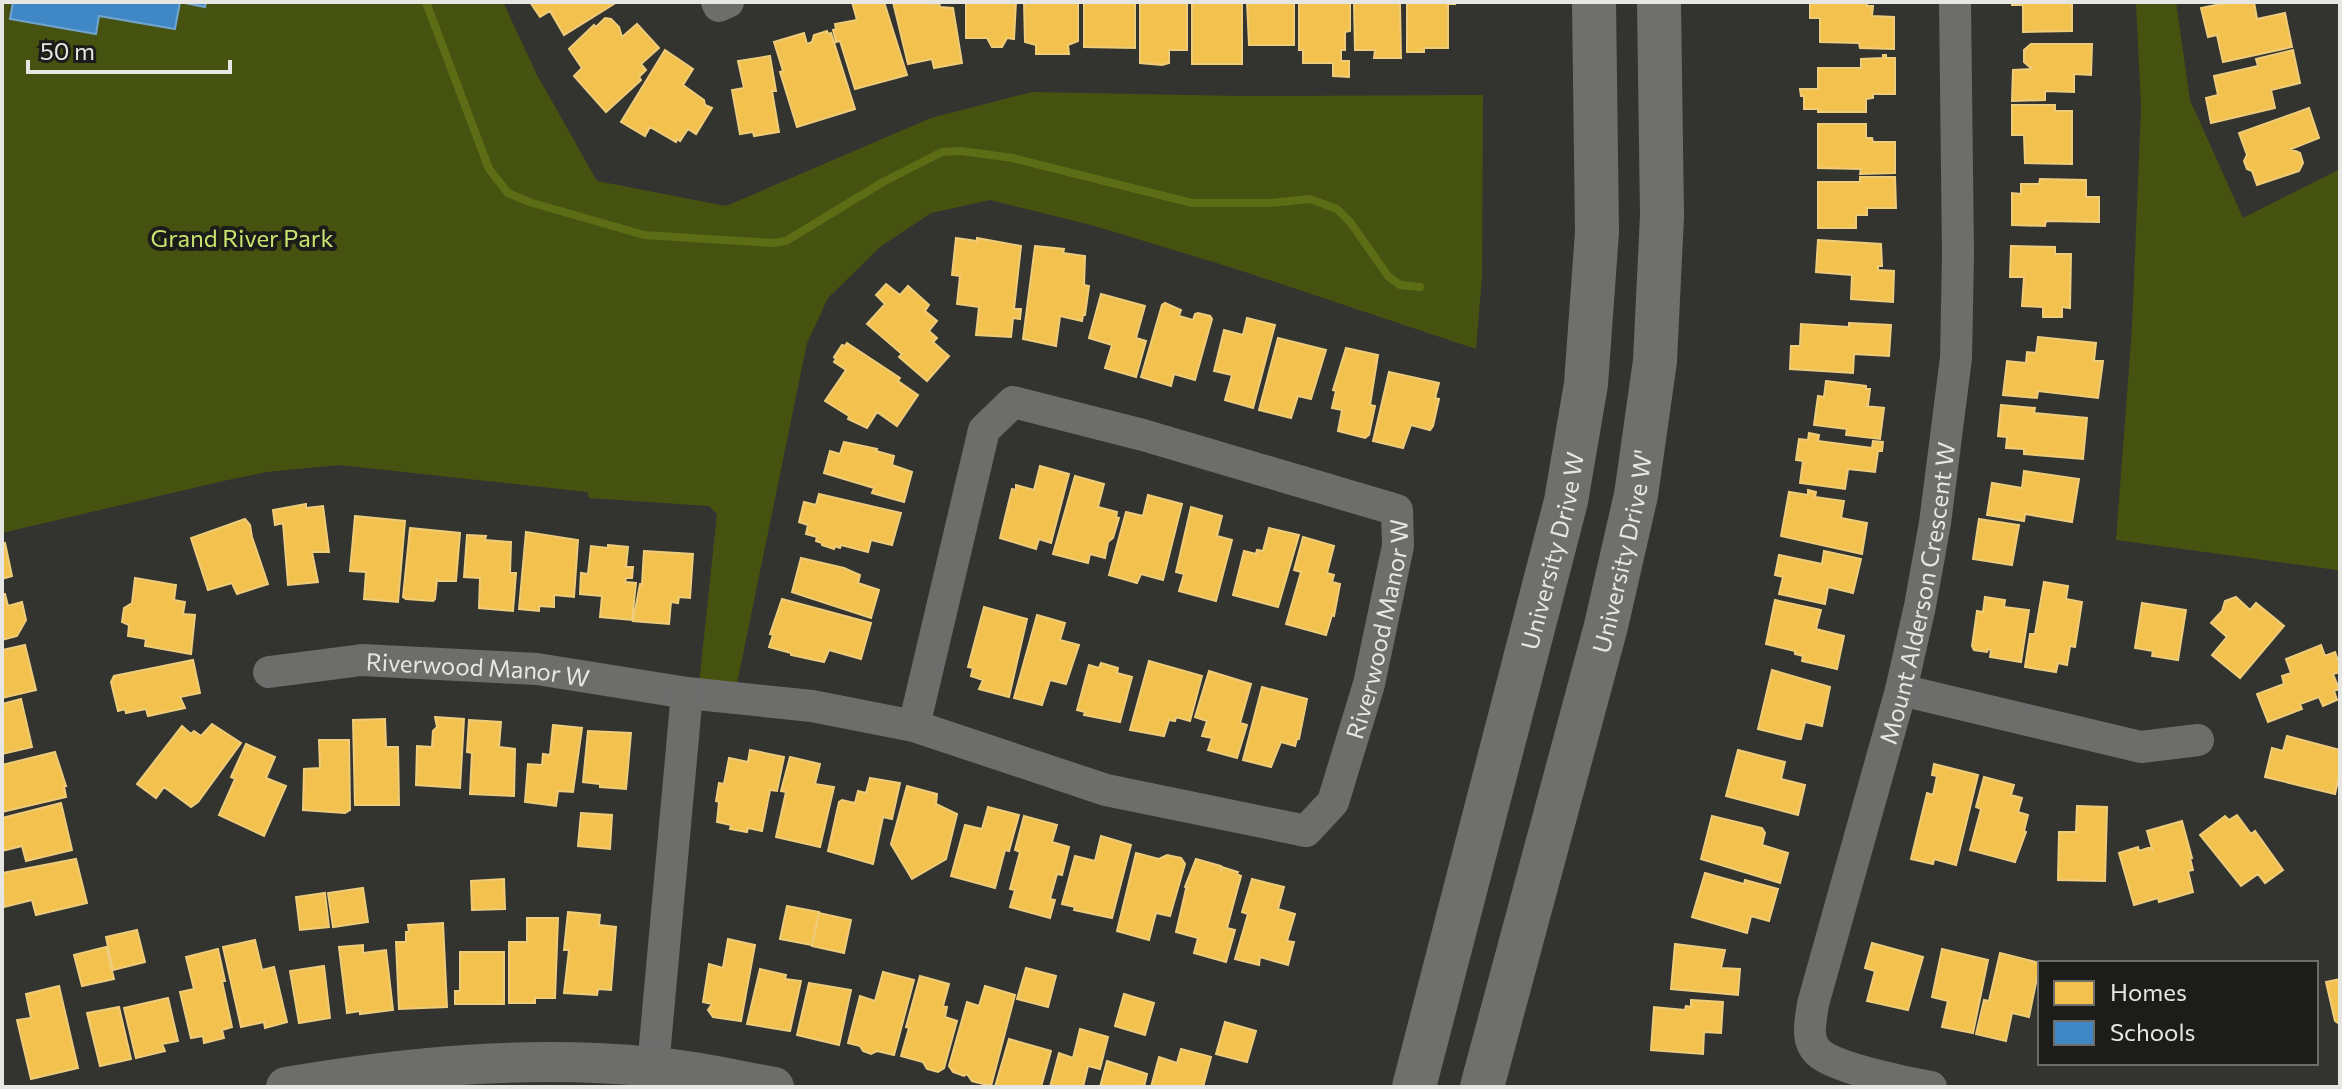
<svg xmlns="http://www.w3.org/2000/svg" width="2342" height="1089" font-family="Commissioner,sans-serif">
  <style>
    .green { fill: #465310 }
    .homes { fill: #f2c14e; stroke: #eecc7a; stroke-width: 2 }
    .schools { fill: #3f88c5; stroke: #71a4ce; stroke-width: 2 }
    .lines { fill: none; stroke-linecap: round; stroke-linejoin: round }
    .stream { stroke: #5d6d15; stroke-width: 8 }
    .minor { stroke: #6d6e6c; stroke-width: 32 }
    .tertiary { stroke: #6d6e6c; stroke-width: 40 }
    .secondary { stroke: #6f706d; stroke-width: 44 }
    .labels { text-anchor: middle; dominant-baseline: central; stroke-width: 8; stroke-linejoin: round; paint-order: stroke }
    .park-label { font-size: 24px; fill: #c9e46f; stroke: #1c1d1a }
    .street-label { font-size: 24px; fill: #e6e7e2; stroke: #1c1d1a }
  </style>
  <rect width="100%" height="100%" fill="#333430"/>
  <!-- green -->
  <path class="green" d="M2,2H503L537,75L597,181L726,206L931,118L1032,92L1240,96L1483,95L1482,277L1476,349L1233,268L1091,225L990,200L931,213L880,247L828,298L807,343L734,698L698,694L717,514L709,506L589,498L588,492L339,465L267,472L223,481L2,533Z
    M2136,2H2176L2190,100L2243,218L2340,169V575L2337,570L2116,540L2132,328L2141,109Z"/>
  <!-- homes -->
  <path class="homes" d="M530,2H617L564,35L550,11L540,17Z
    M852,2H884L907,75L855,89L840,41L836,42L833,30L836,29L835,24L857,20Z
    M893,2H929V4L939,2L940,7L953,8L962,63L934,68L932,59L908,64Z
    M966,2H1016L1014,39L1007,38L1002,47H992L987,38H966Z
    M1024,2H1078V41L1068,45L1069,54H1036V45L1025,42Z
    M1084,2H1135V48L1084,47Z
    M1140,2H1187V50H1169V63L1162,65L1140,63Z
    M1192,2H1242V64H1192Z
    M1247,2H1294V45H1249Z
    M1299,2H1350V31L1345,32V50H1341V61H1349V77L1333,76V63H1303V50H1299Z
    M1354,2H1397L1400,4L1401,58H1374L1375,50H1355Z
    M1407,2H1455V4H1448V48H1424V52H1407Z
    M1810,2H1867V6H1873L1872,16L1894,17V49L1860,48L1859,43L1820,42V18H1810Z
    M2012,2H2072V31L2023,32V5H2012Z
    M2231,2H2254L2257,19L2285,13L2292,47L2223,62L2217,35L2208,37L2201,8Z
    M605,18L611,19L619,27L622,37L637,24L659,48L641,64L646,70L639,77L641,80L606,112L574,76L582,68L569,49L594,25L596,27Z
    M827,31L828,34L831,33L855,109L797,127L780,72L783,71L774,42L804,33L807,44L812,42L814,35Z
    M2031,44H2092L2091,75L2074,74V92L2045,91V100L2012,101L2013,70L2032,69L2024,62V50Z
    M665,50L693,69L683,85L704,100L705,105L712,108L696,134L688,129L680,141L677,139L676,142L650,127L645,136L621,122Z
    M2293,50L2300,83L2271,90L2275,108L2211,123L2206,98L2218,95L2214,76L2258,66L2256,59Z
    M1883,55H1886V58H1895V94H1873V98L1866,99V112H1818V109H1804V96H1801L1800,89H1818V68H1861V59L1883,58Z
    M770,56L776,91H772L779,132L754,136L753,132L740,134L732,90L744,88L738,61Z
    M2012,105H2055V111H2072V164L2025,163L2024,135H2012Z
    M2309,108L2319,138L2291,149L2300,153L2303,163L2299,171L2257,185L2252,171L2247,169L2244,161L2247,155L2239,133Z
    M1818,124H1866V138H1872L1873,142H1895V173L1860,174L1861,169L1818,168Z
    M1860,177H1895L1896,208H1867V215H1856V228H1818V182H1860Z
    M2040,179L2086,180V197H2099V222L2046,221L2045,226L2012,225V193L2021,194V184H2039Z
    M956,238L977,241V238L1021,246L1014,309H1021L1020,319L1013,318L1011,337L976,335L979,307L957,304L960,276L952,275Z
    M1818,240L1881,244L1882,266H1878V270L1894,271L1893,302L1851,299L1852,275L1816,272Z
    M1035,246L1064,249L1063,253L1085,256L1084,285L1089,286L1085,315H1083L1082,321L1060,316L1056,346L1023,339Z
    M2011,246L2055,247V254H2071L2070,308L2062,307V317H2043V307L2022,306L2024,277H2010Z
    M886,284L900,295L908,286L929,305L925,311L937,321L929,331L937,338L933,342L949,356L927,381L899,357L902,354L867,324L885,304L876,295Z
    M1101,294L1145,306L1136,338L1146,341L1136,377L1105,368L1112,345L1089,338Z
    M1165,303L1181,310L1179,316L1193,320L1195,314L1198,313L1210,316L1212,319L1195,380L1174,374L1171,386L1141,377L1162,305Z
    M1247,318L1275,325L1253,408L1225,400L1232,375L1214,371L1224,330L1243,335Z
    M1849,323L1891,325L1889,356L1854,354L1853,373L1790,369L1791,346H1800L1801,324L1849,327Z
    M2038,337L2096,343L2094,361H2103L2098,398L2038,391L2037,398L2003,395L2007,361L2026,363L2027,352L2036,353Z
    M1278,338L1326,350L1311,399L1298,396L1291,418L1259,410Z
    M847,343L900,378L898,381L918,395L897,426L877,412L867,428L848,419L849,416L825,401L846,370L834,362L836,359L834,357L842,345L845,346Z
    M1346,348L1378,355L1370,405L1375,406L1369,435L1365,438L1338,431L1342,410L1332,408L1336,391L1333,390Z
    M1389,372L1439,383L1435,398L1439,399L1433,426L1430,430L1411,425L1403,448L1373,441Z
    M1826,381L1866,386V389H1870L1868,405L1865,406L1884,408L1880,439L1846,435L1847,429L1814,425L1818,396L1824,397Z
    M2001,405L2035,408L2034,413L2087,418L2083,459L2024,454V449L2006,448L2007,437L1998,436Z
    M1809,433L1819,435L1818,441L1872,448L1873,441L1883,442L1882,451H1878L1875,472L1848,469L1845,489L1800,483L1803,461L1796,460L1799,439L1808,440Z
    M844,442L877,449L876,451L894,456L892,465L912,472L904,502L872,493L874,488L824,473L830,451L840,454Z
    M1040,466L1069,474L1051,543L1039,539L1036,549L1000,538L1012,489L1016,490V485L1034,490Z
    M2024,471L2079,479L2072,522L2025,514L2024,521L1987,515L1992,483L2022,488Z
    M1075,476L1104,484L1098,507L1117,512L1116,517L1119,518L1113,538L1108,542L1105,558L1090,554L1088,563L1053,554Z
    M1808,490L1816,492L1815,497L1844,501L1841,518L1867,523L1862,554L1781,536L1789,492L1808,495Z
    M819,494L901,513L892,545L871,540L868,552L841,545L840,548L835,546L834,549L822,545V543L816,541L817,537L806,534L808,525L799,522L804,502L816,505Z
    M1148,495L1182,504L1163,580L1141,574L1137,583L1109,575L1126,512L1143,516Z
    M306,504V508L323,506L329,552H312L318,582L288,585L283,523L275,525L273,510Z
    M1191,507L1222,516L1217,536L1232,540L1216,601L1179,591L1184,574L1176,572Z
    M355,516L405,521L398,602L364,599L366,572L350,571Z
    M245,519L250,525L252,537L268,584L237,594L232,583L208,590L191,538Z
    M1979,519L2019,525L2012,565L1973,559Z
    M410,528L460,533L456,581H439L437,579L435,599L433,601L406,599L403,597Z
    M1269,528L1299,535L1278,607L1233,595L1244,551L1256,554L1257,550L1263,551Z
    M526,532L578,540L574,597L554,595V607L539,606V611L519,609Z
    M467,535L486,536L485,540L511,542L510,573H516L513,611L479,608L480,578L464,577Z
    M1303,537L1334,546L1327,573L1334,575L1332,582L1340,584L1334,616L1332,615L1326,635L1286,624L1301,572L1294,570Z
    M5,543L12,576L2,579V544Z
    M608,545L628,547L626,567H633L632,578H626L625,582L636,583L632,620L600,617L602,596L580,594L581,573L588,574L591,546L608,548Z
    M644,551L693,554L690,598L679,597L678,603L671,602L669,624L633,621L640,584H642Z
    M1824,551L1861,559L1853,593L1828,587L1825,604L1779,594L1783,577L1775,575L1779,555L1822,564Z
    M801,558L844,568L860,575L858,583L879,590L871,618L792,592Z
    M135,578L176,585L174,600L185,602L183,614L195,615L191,654L145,646L146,639L128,636L129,625L122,622L124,608L132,603Z
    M2044,582L2068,586L2066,599L2082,602L2075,647L2070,646L2067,665L2058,663L2056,672L2025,667L2030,634H2035Z
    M2,594H5L8,606L22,602L26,620L17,636L2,640Z
    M1985,597L2005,600L2004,607L2029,610L2021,662L1990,657L1991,650L1988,649L1987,652L1974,650L1972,646L1977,611L1983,612Z
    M2236,597L2250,610L2256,603L2284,626L2240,678L2212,655L2227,637L2211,623L2222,611L2225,601Z
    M782,599L871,623L861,659L829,650L824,662L791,655V653L769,647L773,635L770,634Z
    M1775,600L1821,610L1816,629L1844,636L1837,669L1802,661L1803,656L1795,654V651L1766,644Z
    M2142,603L2186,610L2178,660L2152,656L2153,651L2135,648Z
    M984,607L1027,619L1009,697L979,689L983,680L971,676L973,668L968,667Z
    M1037,615L1065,623L1060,640L1079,645L1066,684L1050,680L1042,705L1014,698Z
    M25,645L36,690L2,698V650Z
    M2321,645L2325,656L2335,652L2340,666V672L2333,674L2339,689L2334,691L2337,700L2323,706L2319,697L2300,704L2302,709L2268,722L2257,694L2284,684L2282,676L2291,673L2286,659Z
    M193,660L200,693L180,697L185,708L148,716L146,709L126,713L125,709L118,711L111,682L114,676Z
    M1149,661L1202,676L1190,721L1176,717L1175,721L1169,720L1164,736L1130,730Z
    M1101,663L1118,668L1117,673L1132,677L1120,722L1084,715L1085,712L1077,710L1089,665L1099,668Z
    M1772,670L1830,687L1822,726L1805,722L1801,739H1798L1758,729Z
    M1209,671L1251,684L1240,723L1247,725L1237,758L1208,750L1212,738L1202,736L1207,721L1195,717Z
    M1262,687L1307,699L1299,739H1297L1295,746L1281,742L1271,767L1243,760Z
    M21,699L32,747L2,754V704Z
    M435,717L464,719L460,788L416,785L417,746L432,747L433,731L437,727Z
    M385,719L386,747H398L399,805H355L353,720Z
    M469,720L501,722L499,747L515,749L514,796L470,794L472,753L467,752Z
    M212,724L241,743L198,802L191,807L164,787L156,798L137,784L182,726L191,734L194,731L201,736Z
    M553,725L582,728L573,792L558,791L556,806L525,802L528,764L542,765L543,754L550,755Z
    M588,731L631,733L626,789L600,787V784L583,782Z
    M2287,736L2340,750V772L2335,794L2265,777L2272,748L2283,751Z
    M319,740H349L350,810L345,813L303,810L304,769L320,768Z
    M246,744L275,757L266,778L286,786L264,836L219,815L235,779L231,777Z
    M750,750L784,757L777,791L770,790L762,831L748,828L747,832L730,829L731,825L717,822L719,802L716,801L719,783L724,784L729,758L748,762Z
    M1738,750L1785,762L1781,779L1805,785L1798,815L1726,796Z
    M55,752L66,786H64L66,797L2,812V765Z
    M790,757L820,764L815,784L834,787L820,847L776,837L786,792L781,791Z
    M1934,764L1978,775L1956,865L1934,859L1933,864L1911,859L1927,793L1933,795L1937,776L1932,775Z
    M1984,777L2014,785L2011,795L2022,798L2018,812L2028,815L2024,831L2026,832L2015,862L1970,850L1981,809L1976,807Z
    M870,778L900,783L892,819L883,817L873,864L828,851L839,802L842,800L855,803L858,791L866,793Z
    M907,786L937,794L936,804L957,814L946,859L912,879L891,844Z
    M61,803L72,850L26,861L22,846L2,851V818Z
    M2077,806L2107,807L2105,881L2058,880L2059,832H2076Z
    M988,807L1019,815L1009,851L1005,850L995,888L951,876L965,825L982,829Z
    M581,813L612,815L610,849L578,846Z
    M2237,815L2251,834L2255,831L2283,870L2265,883L2258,874L2241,886L2200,835L2225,816L2229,820Z
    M1024,816L1057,825L1052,842L1069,847L1062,875L1057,874L1050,899L1055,900L1050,918L1010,907L1015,890L1010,889L1020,852L1015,850Z
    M1712,816L1762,828L1765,833L1762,845L1788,853L1780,883L1701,859Z
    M2182,821L2192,858H2190L2193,870L2188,871L2193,892L2159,902L2158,898L2134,905L2119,853L2138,847L2139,851L2151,847L2153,852L2147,831Z
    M1101,836L1131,845L1112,918L1074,910L1075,907L1062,904L1075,856L1095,861Z
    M1136,853L1159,859L1167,855L1181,858L1185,864L1170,916L1156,913L1149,940L1117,931Z
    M76,859L87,903L36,915L32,900L4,907L2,873Z
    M1196,859L1221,866V872L1222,867L1238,872L1237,874L1241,876L1227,928L1235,930L1226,962L1194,953L1198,938L1176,932L1186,889L1188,888L1185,887Z
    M1705,873L1744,884L1745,880L1778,889L1769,921L1751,916L1747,933L1692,917Z
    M504,879L505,909L472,910L471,881Z
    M1252,879L1284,887L1278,909L1295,914L1287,941L1294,942L1288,965L1260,957L1259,965L1235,959L1248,914L1242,912Z
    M363,888L368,922L333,927L328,893Z
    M325,893L329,927L300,930L296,897Z
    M787,906L819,912L812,945L780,939Z
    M568,912L600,915L599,925L616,927L611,990L598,989L597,995L564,993L569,950H564Z
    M819,913L851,920L844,953L812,946Z
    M527,918H558L555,998H535V1003H509V942H527Z
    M443,923L447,1007L399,1009L396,942H406V932H409L408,925Z
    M137,930L145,962L113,970L106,937Z
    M728,939L755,945L741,1021L713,1017L708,1010L712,1004L703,1002L709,964L723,968Z
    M255,940L262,970L274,967L287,1022L265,1028L264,1022L241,1027L223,947Z
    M1872,943L1923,957L1908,1010L1867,1001L1875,971L1865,968Z
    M1675,944L1725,950L1721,968L1740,969L1738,995L1671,989Z
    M363,945V953L386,950L393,1010L360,1014V1011L347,1013L339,947Z
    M106,947L114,979L82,986L74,955Z
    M218,949L225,981H222L232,1027L222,1030L224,1038L204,1043L203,1036L191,1038L180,992L194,989L186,957Z
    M1942,949L1988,960L1973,1033L1942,1027L1948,1001L1932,997Z
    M460,952H504V1004H455V991H460Z
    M2000,953L2040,963L2029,1017L2012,1013L2006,1041L1976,1034L1984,1000L1989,1001Z
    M324,966L330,1018L299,1023L290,971Z
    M1026,968L1056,976L1048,1007L1017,999Z
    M760,969L786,975L785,979L801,981L790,1031L747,1024Z
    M883,972L914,980L894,1055L877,1051L871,1054L863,1051L860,1046L848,1043L860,996L875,1001Z
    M920,976L949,984L943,1006L947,1007L945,1017L957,1021L944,1068L938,1072L927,1069L923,1062L901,1056L909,1028L906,1027Z
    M2340,979V1023H2338L2335,1021L2326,982Z
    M809,983L851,990L839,1045L797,1035Z
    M59,986L78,1068L31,1079L17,1020L31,1018L26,994Z
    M985,986L1015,995L991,1086L972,1081L967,1074L964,1076L953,1072L949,1066L967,1002L979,1006Z
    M1124,994L1154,1003L1145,1035L1115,1026Z
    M168,998L178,1041L162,1044L165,1051L136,1058L124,1008Z
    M1691,1000L1723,1002L1721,1033L1704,1032L1703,1054L1651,1050L1654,1007L1685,1010L1686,1006L1691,1007Z
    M119,1007L131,1059L100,1066L87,1013Z
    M1225,1022L1256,1031L1247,1062L1216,1054Z
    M1080,1029L1108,1037L1100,1069L1088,1066L1083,1087H1050L1059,1053L1073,1058Z
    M1009,1039L1051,1051L1041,1087H995Z
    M1181,1049L1211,1057L1203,1087H1151L1159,1057L1177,1063Z
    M1107,1061L1147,1074L1144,1087H1100Z"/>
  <!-- schools -->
  <path class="schools" d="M13,2H206L205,7L180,2L175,29L99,16L96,34L10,19Z"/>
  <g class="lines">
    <!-- stream -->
    <path class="stream" d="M426,2L489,169L508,193L529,202L644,235L772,243L786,241L883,182L942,152L961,151L1013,158L1192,203H1270L1310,199L1337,209L1350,222L1388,276L1400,285L1420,287"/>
    <!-- minor -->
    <g class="minor">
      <path d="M717,2L719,6L728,2"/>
      <path id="s1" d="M269,672L362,660L537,669L687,693L812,706L914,726L1106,790L1306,831L1333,802L1369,684L1398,546L1397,510L1143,435L1013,402L984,430L914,726"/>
      <path d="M1901,690L2141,747L2198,740"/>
      <path d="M653,1067L687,693"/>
      <path id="s2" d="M1931,1087C1907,1083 1834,1068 1818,1052C1805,1040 1811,1019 1813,1004L1901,690L1920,606L1935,523L1956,358L1958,255L1955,2"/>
    </g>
    <!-- tertiary -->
    <path class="tertiary" d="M286,1087C408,1066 530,1055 653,1067C694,1070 734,1080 774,1087"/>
    <!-- secondary -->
    <g class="secondary">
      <path id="s3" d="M1414,1087L1566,501L1586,384L1597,232L1594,2"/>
      <path id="s4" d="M1482,1087L1606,626L1636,495L1655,361L1662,216L1659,2"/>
    </g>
  </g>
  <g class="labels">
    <!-- park labels -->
    <g class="park-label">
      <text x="242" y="237">Grand River Park</text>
    </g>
    <!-- street labels -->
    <g class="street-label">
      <text stroke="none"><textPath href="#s3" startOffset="554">University Drive W</textPath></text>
      <text stroke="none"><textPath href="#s4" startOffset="554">University Drive W'</textPath></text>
      <text stroke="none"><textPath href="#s2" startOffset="594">Mount Alderson Crescent W</textPath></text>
      <text stroke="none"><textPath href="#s1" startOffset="1276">Riverwood Manor W</textPath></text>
      <text stroke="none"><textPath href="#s1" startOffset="210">Riverwood Manor W</textPath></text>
    </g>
  </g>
  <!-- border -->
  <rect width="2342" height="1089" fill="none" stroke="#e6e7e2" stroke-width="8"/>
  <!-- legend -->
  <rect x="2038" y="961" width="280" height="104" fill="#1c1d1a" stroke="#6d6e6a" stroke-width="2"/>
  <rect x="2054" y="981" width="40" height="24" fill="#f2c14e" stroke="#6d6e6a" stroke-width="2"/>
  <text x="2110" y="1001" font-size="24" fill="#e6e7e2">Homes</text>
  <rect x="2054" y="1021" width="40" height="24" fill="#3f88c5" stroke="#6d6e6a" stroke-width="2"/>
  <text x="2110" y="1041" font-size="24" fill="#e6e7e2">Schools</text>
  <!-- scale -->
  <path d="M28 60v12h202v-12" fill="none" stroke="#e6e7e2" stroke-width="4"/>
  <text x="40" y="60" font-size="24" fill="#e6e7e2" stroke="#1c1d1a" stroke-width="6" paint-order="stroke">50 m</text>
</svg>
